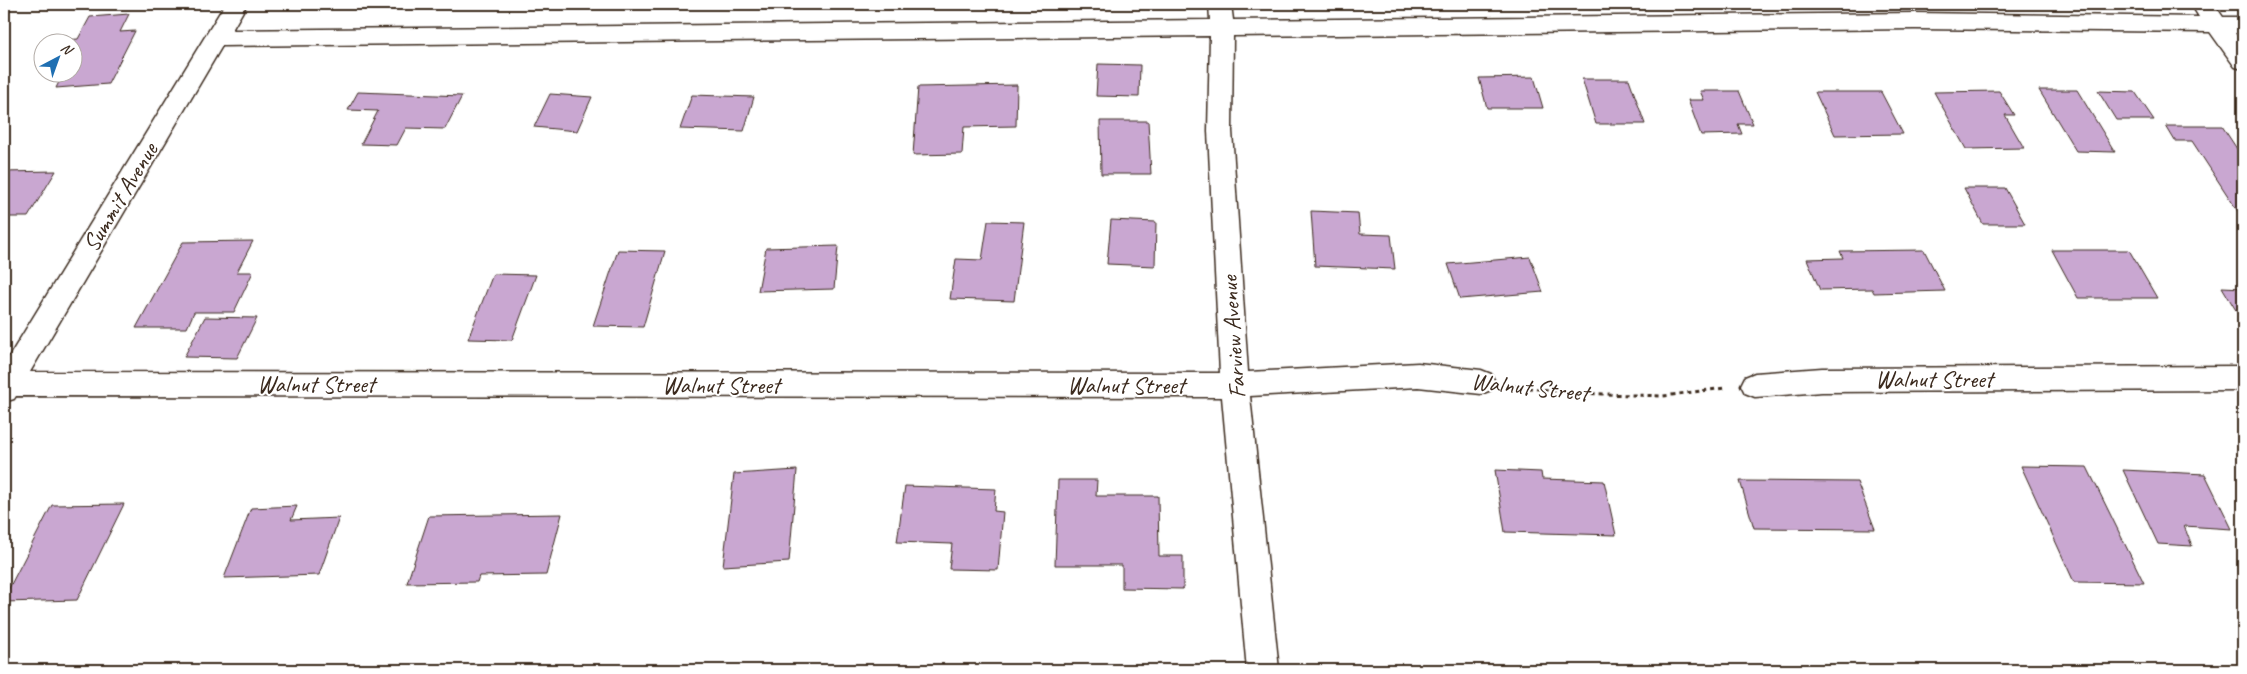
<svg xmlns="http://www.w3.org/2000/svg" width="2247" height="674" font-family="Caveat,sans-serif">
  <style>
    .building { fill: #c9a7d1; stroke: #3b2a1e }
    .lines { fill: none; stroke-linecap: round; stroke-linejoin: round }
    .minor-casing { stroke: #3b2a1e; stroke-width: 3 }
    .path { stroke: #3b2a1e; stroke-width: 3; stroke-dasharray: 4 4; stroke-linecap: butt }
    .minor { fill: #fff; fill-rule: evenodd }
    .labels { text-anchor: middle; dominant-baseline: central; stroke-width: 4; stroke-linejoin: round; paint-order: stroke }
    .street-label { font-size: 24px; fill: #3b2a1e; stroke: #fff }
  </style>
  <rect width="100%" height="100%" fill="#fff"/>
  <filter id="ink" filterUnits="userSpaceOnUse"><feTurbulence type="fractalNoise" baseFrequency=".02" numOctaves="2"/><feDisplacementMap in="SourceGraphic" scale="10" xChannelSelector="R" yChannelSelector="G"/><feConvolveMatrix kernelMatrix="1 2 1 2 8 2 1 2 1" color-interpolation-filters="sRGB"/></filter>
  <g filter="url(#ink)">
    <!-- building -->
    <path class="building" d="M129,14L120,32L135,31L108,84L56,88L64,72H72V57L77,50H72V42H64L66,40L78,39L90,17Z
      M1098,64L1140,65L1139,97L1096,96Z
      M1534,77L1543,108H1487L1479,78Z
      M1582,79H1629L1645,124H1596Z
      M1017,85L1016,126L964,127L962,154L913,155L918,87Z
      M2039,90H2077L2115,152L2076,151Z
      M1700,91H1739L1753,124H1738L1742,134L1701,135L1688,100H1704Z
      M1999,91L2014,115H2005L2024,148L1966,149L1934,92Z
      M2098,91L2135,92L2154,120H2116Z
      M358,92L462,96L445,129L406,128L397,145L361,144L378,111L348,110Z
      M1815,92H1881L1903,134L1835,135Z
      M550,94L592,97L577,131L534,127Z
      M692,95L754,97L744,131L680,129Z
      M1100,121H1148L1151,174H1101Z
      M2166,126H2222L2243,158V213H2239L2192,141H2175Z
      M56,171L28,217H4V172Z
      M1964,188H2005L2025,224H1983Z
      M1311,211L1358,213L1360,234L1391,235L1395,269L1315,266Z
      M1111,220L1156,222L1155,266L1107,264Z
      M988,221L1024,222L1014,301L950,299L956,259L982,260Z
      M253,241L237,272H253L234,312H194L187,328H136L183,242Z
      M838,246L834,289L758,291L766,248Z
      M618,250L665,251L643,327L593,326Z
      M1924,250L1945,291L1874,293L1872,289L1820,290L1807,259L1843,258L1840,251Z
      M2052,250H2129L2157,298H2078Z
      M1530,257L1543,292L1460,299L1448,264Z
      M493,274L536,275L512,340L468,339Z
      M2222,287L2243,288V317H2240Z
      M205,317L257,318L237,358L184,357Z
      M2021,466L2087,467L2144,583L2074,582Z
      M797,470L789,562L723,566L734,474Z
      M1495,470L1541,472L1542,479L1604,481L1616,535L1505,532Z
      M2123,470L2205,474L2232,529L2184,526L2192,546L2158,544Z
      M1058,480H1097L1096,496H1158L1159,556H1183V589L1122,588V565H1055Z
      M1740,481L1857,482L1875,529L1754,528Z
      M905,486L996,489L994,511L1003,512L998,570L949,569L952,544L897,542Z
      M124,504L77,600L4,602V598L52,505Z
      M297,506L291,520L339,518L319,575L224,578L251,508Z
      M562,514L546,575L479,576L477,582L407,583L429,516Z"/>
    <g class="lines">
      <!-- minor casing -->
      <g class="minor-casing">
        <path id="minor" d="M225,4H247L232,30L1210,20L1209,4H1231L1233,20L1915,13L2199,17L2191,4H2214L2223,17H2243V33H2235L2243,44V69L2235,67L2210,32L1915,29L1233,36L1232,131L1248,372L1418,363L1481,370L1491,374L1495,382L1491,390L1481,394L1418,387L1250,396L1279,670H1247L1222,397L16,396L14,399L4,402V365ZM1210,36L1208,131L1220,373L30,372L222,46Z
          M2243,366V390L1822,392L1755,397L1745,393L1741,385L1745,377L1755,373L1822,368Z"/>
      </g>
      <!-- path -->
      <path class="path" d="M1512,386L1575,393L1663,396L1725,388"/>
      <!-- minor -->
      <use href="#minor" class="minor"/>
    </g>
  </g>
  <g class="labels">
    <!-- street labels -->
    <g class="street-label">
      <text transform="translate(120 197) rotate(-59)">Summit Avenue</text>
      <text transform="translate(1233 337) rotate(-94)">Farview Avenue</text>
      <text x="1934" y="379">Walnut Street</text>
      <text x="316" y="384">Walnut Street</text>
      <text x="721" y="385">Walnut Street</text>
      <text x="1126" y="385">Walnut Street</text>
      <text transform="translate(1530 387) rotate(6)">Walnut Street</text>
    </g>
  </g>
  <!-- margin -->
  <rect width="2247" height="674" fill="none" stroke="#fff" stroke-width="20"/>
  <rect x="10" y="10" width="2227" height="654" fill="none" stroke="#3b2a1e" stroke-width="2" filter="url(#ink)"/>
  <!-- north arrow -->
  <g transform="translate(58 58) rotate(41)"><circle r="24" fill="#ffffff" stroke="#b1aaa5"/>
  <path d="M0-4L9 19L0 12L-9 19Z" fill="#1f6fb2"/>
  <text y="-8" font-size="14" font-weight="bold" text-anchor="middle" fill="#3b2a1e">N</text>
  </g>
</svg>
